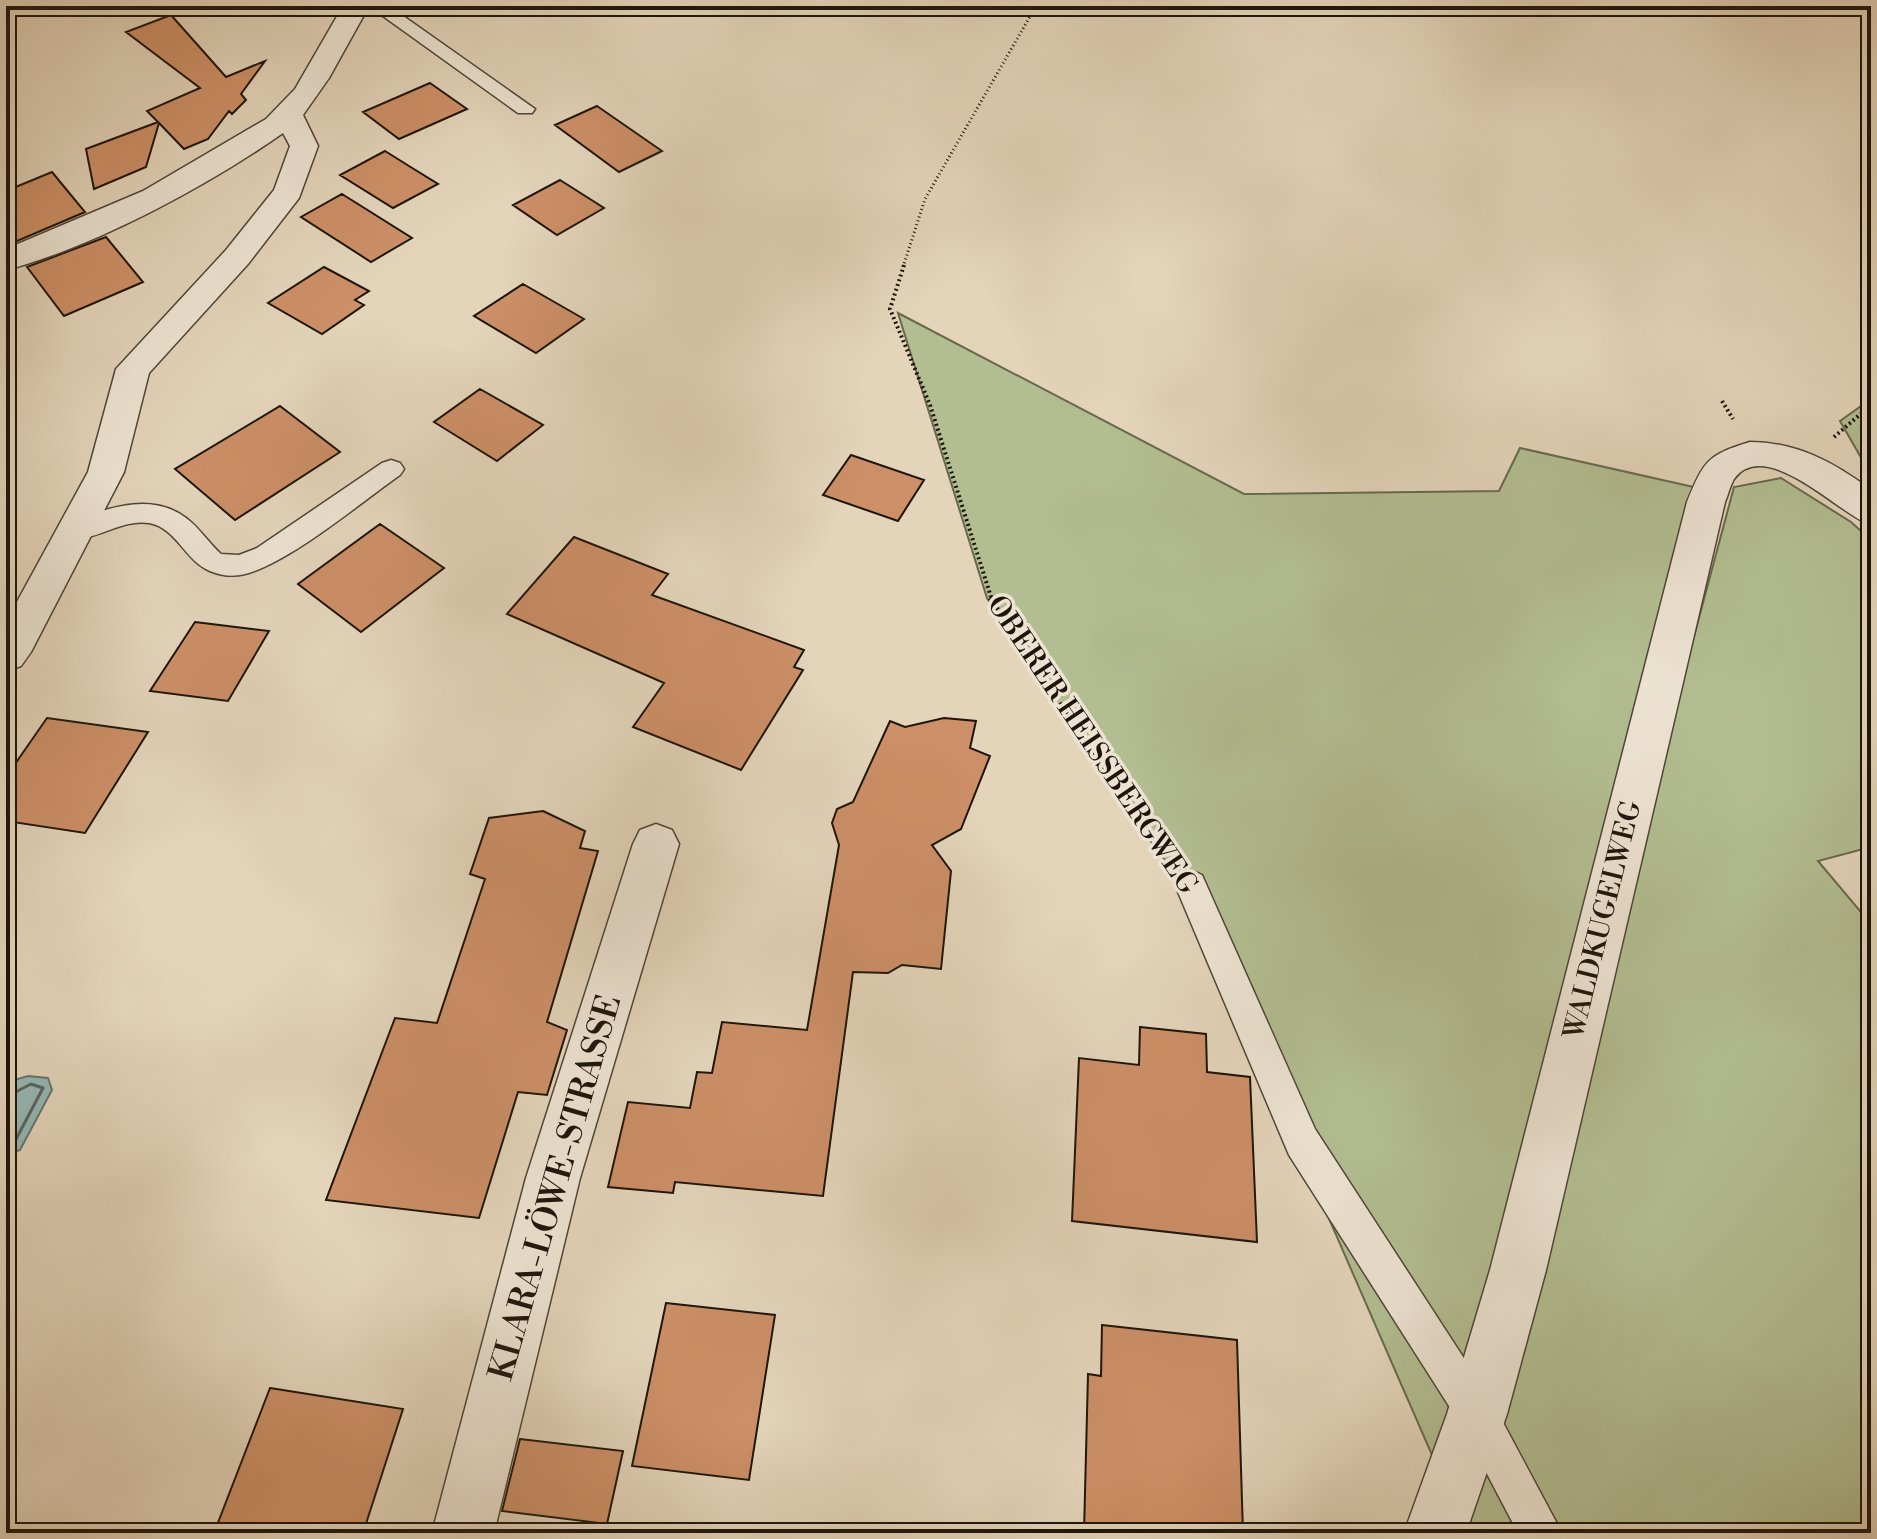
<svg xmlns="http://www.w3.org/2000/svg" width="1877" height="1539" font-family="'Libre Bodoni',serif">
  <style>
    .green { fill: #b2bd91; stroke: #68694e; stroke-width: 2 }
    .water { fill: #96b7b6; stroke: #667672; stroke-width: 2 }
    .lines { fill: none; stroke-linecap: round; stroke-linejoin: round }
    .shore { stroke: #5a6661; stroke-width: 3 }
    .building { fill: #cc8f67; stroke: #1d150c; stroke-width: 2 }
    .service-casing { stroke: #4e4538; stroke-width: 3 }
    .minor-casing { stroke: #4e4538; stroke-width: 3 }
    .path-far3 { stroke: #1d150c; stroke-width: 3; stroke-dasharray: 1 3; stroke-linecap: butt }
    .path-far2 { stroke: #1d150c; stroke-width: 4; stroke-dasharray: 2 3; stroke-linecap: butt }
    .path-far1 { stroke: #1d150c; stroke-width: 5; stroke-dasharray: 2 4; stroke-linecap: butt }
    .path { stroke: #1d150c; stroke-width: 6; stroke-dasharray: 3 5; stroke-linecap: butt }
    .service { fill: #ede3d2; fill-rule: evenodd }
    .minor { fill: #ede3d2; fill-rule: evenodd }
    .labels { text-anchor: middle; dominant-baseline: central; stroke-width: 7; stroke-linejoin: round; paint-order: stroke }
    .street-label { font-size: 28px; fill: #1d150c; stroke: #ede3d2 }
    .near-street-label { font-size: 34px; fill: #1d150c; stroke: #ede3d2 }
  </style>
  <rect width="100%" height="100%" fill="#e3d4ba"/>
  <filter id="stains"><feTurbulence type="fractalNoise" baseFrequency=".0025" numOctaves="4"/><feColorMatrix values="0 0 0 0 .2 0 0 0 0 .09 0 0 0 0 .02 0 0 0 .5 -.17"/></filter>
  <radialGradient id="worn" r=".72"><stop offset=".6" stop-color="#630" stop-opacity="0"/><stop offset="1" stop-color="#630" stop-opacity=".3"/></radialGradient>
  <!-- green -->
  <path class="green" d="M898,313L1244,494L1499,491L1520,448L1707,490L1496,1376L1734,487L1781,478L1851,522L1871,540V847L1818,861L1871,924V1533H1466L1184,886L1086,754L987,598Z
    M1871,399V475L1840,421Z"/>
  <!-- water -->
  <path class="water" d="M28,1076L48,1078L52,1090L20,1150L6,1155V1094L14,1080Z"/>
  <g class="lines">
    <!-- shore -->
    <path class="shore" d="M6,1097L31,1084L43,1088L14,1143L6,1146"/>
  </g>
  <!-- building -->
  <path class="building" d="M171,15L226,77L265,61L241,94L246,100L232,114L229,111L208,139L184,149L159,123L146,167L94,189L86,149L158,122L147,111L200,88L126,32Z
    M430,83L467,109L399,139L363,112Z
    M597,106L662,151L619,172L555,125Z
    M385,151L409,166L438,184L393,208L340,175Z
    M52,172L85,212L10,244L6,238V191Z
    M560,180L604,208L557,235L513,205Z
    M342,194L412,238L371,262L301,217Z
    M106,237L143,282L64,316L27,267Z
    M324,267L369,291L355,300L364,305L322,334L268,303Z
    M523,284L584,319L536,353L474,316Z
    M480,389L543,425L497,461L434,422Z
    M280,406L340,452L235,520L175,469Z
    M851,455L924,480L898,521L823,495Z
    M380,524L444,568L361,632L298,584Z
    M574,537L668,574L652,595L804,650L794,667L803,670L741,770L633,727L664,683L507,614Z
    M195,622L269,631L228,701L150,691Z
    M47,718L148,732L85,833L6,821V777Z
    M944,718L976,721L970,748L990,756L961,829L932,845L951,871L941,969L902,965L888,973L853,972L823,1196L675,1182L673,1193L608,1187L628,1102L690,1108L697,1072L712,1073L722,1022L807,1030L839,845L832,823L837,809L853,802L890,721L905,727Z
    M543,811L585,831L580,848L598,851L547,1022L567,1030L547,1095L518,1092L479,1218L326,1200L395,1018L437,1023L485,879L470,874L489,818Z
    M1140,1027L1206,1034L1207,1072L1250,1077L1257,1242L1072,1221L1079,1058L1139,1065Z
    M666,1303L775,1315L749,1480L632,1466Z
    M1102,1325L1237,1340L1243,1533H1084L1088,1374L1101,1376Z
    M270,1388L403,1409L363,1533H214Z
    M520,1439L623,1451L607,1524L502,1511Z"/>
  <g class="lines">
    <!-- service casing -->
    <g class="service-casing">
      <path id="service" d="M369,6H389L535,109L532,113H518Z
        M391,460L400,463L404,469L400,475C360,503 289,563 245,574C233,577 222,576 210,571C185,561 177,528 149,523C120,518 92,545 66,537L62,530L66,523C106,509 154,489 191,522C202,532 210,544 221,554L239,555L257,548L382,463Z
        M1191,870L1202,875L1315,1129L1491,1400L1562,1533H1518L1463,1428L1289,1155L1175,885L1180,875Z"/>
    </g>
    <!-- minor casing -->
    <g class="minor-casing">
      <path id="minor" d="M343,6H369L329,78L303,115L318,146L299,198L248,264L149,373L124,472L31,652L21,666L6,671V622L88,472L116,369L226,250L274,190L290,146L283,133C209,185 94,247 6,270V249L143,191L266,119L295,89Z
        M1750,442C1797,442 1835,463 1871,490V525C1841,516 1766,435 1734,479C1730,486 1728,495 1725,502L1546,1270L1507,1414L1466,1533H1404L1447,1414L1490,1270L1687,502C1704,461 1707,455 1750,442Z
        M656,824L672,830L679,844L580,1178L494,1533H432L526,1178L633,844L640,830Z"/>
    </g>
    <!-- path-far3 -->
    <path class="path-far3" d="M903,267L925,199L1036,6"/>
    <!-- path-far2 -->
    <path class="path-far2" d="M904,265L890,309L930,405L992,600
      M1722,401L1733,419
      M1834,437L1871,405"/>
    <!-- path-far1 -->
    <path class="path-far1" d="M990,598L1093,754L1167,854"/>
    <!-- path -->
    <path class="path" d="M1861,1533L1871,1527"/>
    <!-- service -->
    <use href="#service" class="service"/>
    <!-- minor -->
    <use href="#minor" class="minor"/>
  </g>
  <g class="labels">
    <!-- street labels -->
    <g class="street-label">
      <text transform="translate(1092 745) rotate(56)">OBERER HEISSBERGWEG</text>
      <text transform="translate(1603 920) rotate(-76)">WALDKUGELWEG</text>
    </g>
    <!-- near-street labels -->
    <g class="near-street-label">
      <text transform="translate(556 1188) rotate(-74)">KLARA-LÖWE-STRASSE</text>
    </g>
  </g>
  <!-- margin -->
  <rect width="1877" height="1539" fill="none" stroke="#e3d4ba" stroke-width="32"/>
  <rect x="8" y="8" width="1861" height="1523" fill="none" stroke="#1d150c" stroke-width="4"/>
  <rect x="16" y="16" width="1845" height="1507" fill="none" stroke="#1d150c" stroke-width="2"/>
  <rect width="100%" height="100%" filter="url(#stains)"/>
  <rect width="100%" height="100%" fill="url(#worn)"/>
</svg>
